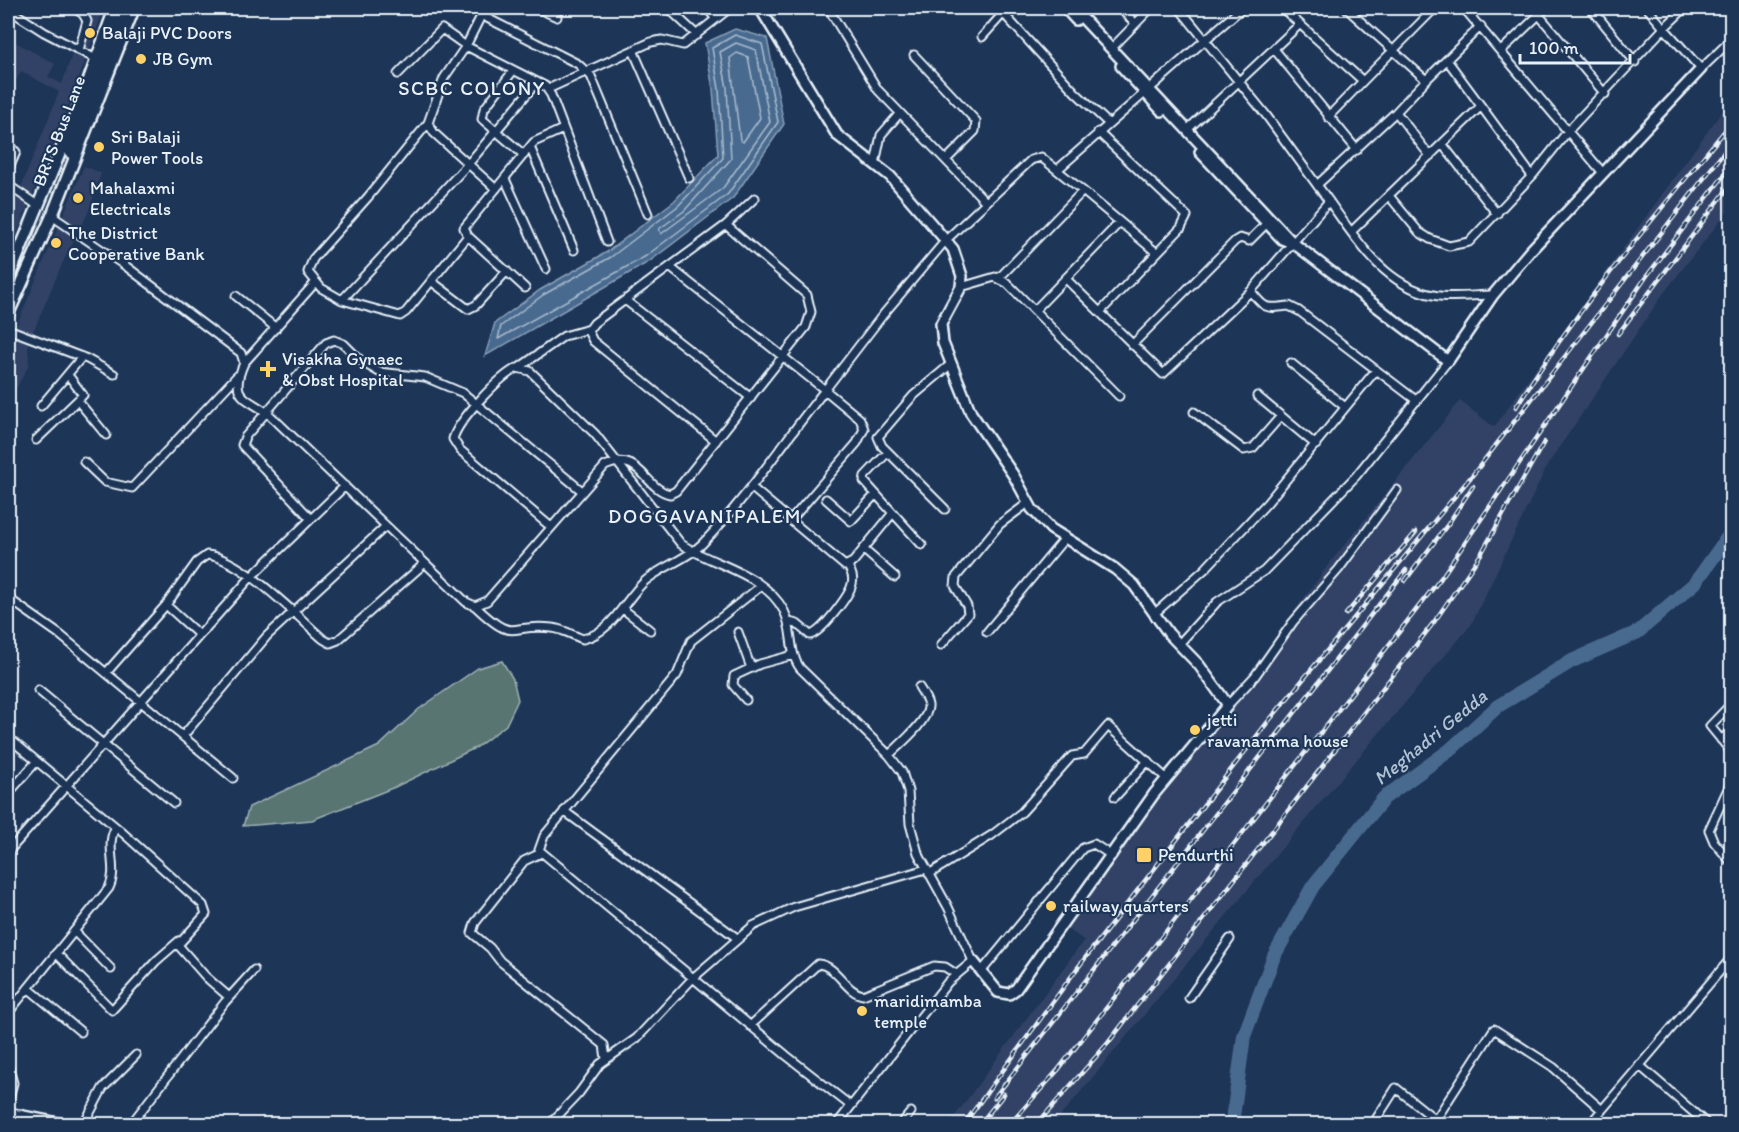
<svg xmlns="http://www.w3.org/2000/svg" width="1739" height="1132" font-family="Itim,sans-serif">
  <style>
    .built { fill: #304366 }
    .green { fill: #587472; stroke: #a0b2b5; stroke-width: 1.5 }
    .water { fill: #496a8f; stroke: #89a0b9; stroke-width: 1.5 }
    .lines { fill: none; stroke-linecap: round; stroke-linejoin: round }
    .shore { stroke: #a8bbce; stroke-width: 1.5 }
    .river { stroke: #496a8f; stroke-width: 14 }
    .street-casing { stroke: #e8f1f8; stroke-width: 11 }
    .secondary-casing { stroke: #e8f1f8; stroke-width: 14 }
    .primary-casing { stroke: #e8f1f8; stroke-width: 15 }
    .street { stroke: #1d3557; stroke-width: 7 }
    .secondary { stroke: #1d3557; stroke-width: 9 }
    .primary { stroke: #1d3557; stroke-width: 10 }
    .rail-casing { stroke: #e8f1f8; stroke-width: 4.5 }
    .rail { stroke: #1d3557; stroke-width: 2; stroke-dasharray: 7; stroke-linecap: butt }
    .poi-dot { fill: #ffd166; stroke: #1d3557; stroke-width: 2 }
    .labels { text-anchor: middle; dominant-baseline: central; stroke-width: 4.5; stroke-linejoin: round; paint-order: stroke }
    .poi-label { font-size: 18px; fill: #e8f1f8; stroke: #1d3557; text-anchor: start }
    .street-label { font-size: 18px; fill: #e8f1f8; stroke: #1d3557 }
    .neighbourhood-label { font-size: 20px; letter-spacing: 1.5px; fill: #e8f1f8; stroke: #1d3557 }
    .water-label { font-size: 20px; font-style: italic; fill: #b0c2d3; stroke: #1d3557 }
  </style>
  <rect width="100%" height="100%" fill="#1d3557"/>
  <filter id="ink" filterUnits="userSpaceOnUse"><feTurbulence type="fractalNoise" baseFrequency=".0167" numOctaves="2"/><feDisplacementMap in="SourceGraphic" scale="12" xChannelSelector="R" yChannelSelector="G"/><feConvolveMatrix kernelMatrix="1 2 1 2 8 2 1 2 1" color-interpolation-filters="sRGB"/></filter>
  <g filter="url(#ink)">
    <!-- built -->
    <path class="built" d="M88,8H104L75,89L8,255V220L59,92L21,71L8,96V38L55,64L48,77L62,84Z
      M1731,99V207L1663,294L1548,464L1471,625L1303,823L1054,1124H949L1084,940L1058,923L1242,697L1240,685L1329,564L1460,401L1494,427Z
      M84,166L101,173L88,213L62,264L28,344L29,365L8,403V346Z"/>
    <!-- green -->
    <path class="green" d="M502,661L513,679L518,700L506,725L477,747L395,787L312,820L243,826L249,807L379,746L419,709L478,668Z"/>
    <!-- water -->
    <path class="water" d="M735,29L767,38L784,124L733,198L650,261L485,356L495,323L540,290L607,252L674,201L718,155L713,89L705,43Z"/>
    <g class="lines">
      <!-- shore -->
      <path class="shore" d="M735,35L762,44L778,122L728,194L646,256L498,339L501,326L543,295L611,257L678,206L723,158L719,89L712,48Z
        M736,43L756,50L770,122L723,188L661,234L659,229L684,211L731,159L727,88L720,52Z
        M737,53L748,57L760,118L743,142L740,140L730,58Z"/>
      <!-- river -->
      <path class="river" d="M1232,1124L1244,1036L1274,956L1313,886L1384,798L1450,750L1498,706L1572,661L1638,632L1695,583L1732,531"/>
      <!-- street casing -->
      <g class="street-casing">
        <path id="street" d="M74,8L83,14L87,21L79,50
          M485,8L466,46L444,78L428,123L434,133L496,189
          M537,8L557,17
          M668,8L697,35
          M707,8L716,19
          M828,8L878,90L986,202
          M1120,8L1135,23
          M1179,8L1205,40L1242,8
          M1282,8L1363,81L1435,8
          M1346,8L1426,80L1396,112L1430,156
          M1462,8L1467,12L1471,8
          M1591,8L1635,62
          M1685,8L1664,28L1701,69L1732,39
          M8,9L44,32L96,59
          M938,9L939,8
          M1467,12L1603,173
          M1003,13L1075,92L1108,123
          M481,15L578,64L591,76L648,214
          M1539,15L1605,94
          M982,37L1008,8
          M1112,48L1151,8
          M1274,49L1357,150
          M633,50L689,178
          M1502,50L1546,8
          M914,55L976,121L975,131L946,160
          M1447,60L1481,106
          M513,71L484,109L482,119L524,155
          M398,74L442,29L466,46L545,86L551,95L607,242
          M1426,80L1481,26
          M548,89L651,42L662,40L683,45L730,8
          M1396,112L1317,185C1349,226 1377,284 1433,295C1452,299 1474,295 1493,295
          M1328,117L1363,81
          M428,123L368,197L313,259L308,272L321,288L342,300L400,316L406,312L468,236
          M1187,130L1299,25
          M1098,132L1187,216L1181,228L1100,312
          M8,144L16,152L8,171
          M1443,145L1497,214
          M530,147L574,250
          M875,164L881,135L900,113
          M505,179L546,269
          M8,185L37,205
          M1083,191L1157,253
          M1390,197L1419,232L1430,239L1449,246L1469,242L1532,176L1568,131L1664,28L1647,8
          M52,216L127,267L241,353L244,363C227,401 250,397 272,417L425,563L466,602L475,606L487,601L605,466C641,450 644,489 670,494L676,491L806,327L811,312L807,295L726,225
          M1352,231L1481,106L1532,176
          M671,268L825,390L882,316L946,240L1031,160L1041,157L1057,170L1205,40L1266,115L1317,185
          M999,278L1083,191L1057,170
          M1066,279L1163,374L1251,291L1329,201
          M431,281L468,309L476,305L507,271
          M961,287L995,277L1007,283L1119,396
          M525,288L468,236L464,228L534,142L563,129
          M1251,291C1266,311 1267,308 1289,306L1299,311L1417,401
          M236,296L276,328
          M342,300L469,163L537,82
          M625,300L751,398
          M1036,309L1120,222
          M8,329L87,359L114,374
          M1132,345L1235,241L1240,238L1249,241L1267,223
          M244,363L315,283
          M1291,363L1345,407
          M520,367L564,336L589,329
          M1257,396L1316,445
          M78,401L106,435
          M41,406L82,357
          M1194,412L1244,450L1253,448L1281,416
          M36,440L83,395L68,375
          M716,441L593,341L588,331L594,323L726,225L755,198
          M888,452L865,476L864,481L922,545
          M84,462L105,482L132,488L237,376
          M751,487L845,566L853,562L892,514
          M826,499L851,521L875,495
          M945,509L882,446L878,437L913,396L951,364
          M311,519L242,445L245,437L326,343L334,340L344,344L362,362L379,372L425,377L463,393L582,491
          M551,527L460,450L453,439C458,420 499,377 517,368L530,371L595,434L681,544C714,566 763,572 784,611C794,630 788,652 800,668L889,755L902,772L908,791L910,824L918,853L948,907L973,961L948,982L837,1124
          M863,549L895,577
          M761,586L691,641L677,675L544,836L539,850L787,1056L851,1106
          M8,598L59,634L233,778
          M166,605L199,635
          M475,606C516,645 507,623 552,628C563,629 572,635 583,639C614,631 624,600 645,581C662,566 686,560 702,544C748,497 784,441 825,390L860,419L864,429L857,443L791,520
          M623,609L650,630
          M1154,614L1205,569L1267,503L1376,370
          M789,622L797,624L810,635C821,633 850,595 852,584C854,577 851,572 848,566
          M738,632L751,668
          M987,632L1065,538
          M1179,644L1217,602L1264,571L1356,476L1448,361
          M941,645L968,614L967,606L955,586L956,577L1000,524L1028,503
          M106,673L166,605L197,562L207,555C241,558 297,616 323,639L330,643L338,640L425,563
          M38,690L174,803
          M746,700L733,685L734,676L760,664L793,655
          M1732,703L1710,726L1732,753
          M1228,705L1255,676L1293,622L1339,569L1397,490
          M183,736L267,636L386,526
          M10,739L123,833L203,905L206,914L178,945L206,977L229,997
          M1721,740L1732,730
          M889,755C899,745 930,720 928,705C927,699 922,692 919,687
          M1732,780L1709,830L1714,842L1732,863
          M8,794L36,762
          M1115,797L1148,761
          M564,811L737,938
          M8,852L251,577L345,486
          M541,853L524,861L475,923L472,933L490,948L500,961L604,1045L606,1059
          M929,874L992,835L1022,812L1072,756L1084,754L1108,726L1166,778
          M74,931L111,969
          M56,953L112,1010L156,961L179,941
          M981,972L1083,848L1094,844L1112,856
          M28,988L81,1032
          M1189,998L1230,939
          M8,1013L109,888C119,868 104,845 116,827
          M750,1026L818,964C837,965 845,992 863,995L934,966L945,967L956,974
          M8,1065L13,1083L8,1103
          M1639,1065L1707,1124
          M84,1124L103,1088L136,1055
          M131,1124L225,1002L254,970
          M550,1124L579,1093L600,1064L637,1038L693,978L753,926L794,907L926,869
          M901,1124L911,1112
          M1373,1124L1396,1088L1441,1124
          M1433,1124L1494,1029L1553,1067L1602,1110
          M1590,1124L1732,957"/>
      </g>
      <!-- secondary casing -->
      <g class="secondary-casing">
        <path id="secondary" d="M760,8L837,135L890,176L953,249L962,276L961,287L941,324L943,343L971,413L1014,476L1032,509L1051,529L1115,569L1134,585L1169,634L1199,665L1228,705L1154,794L1016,989L1009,994L998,992L973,961
          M1065,8L1076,20
          M1073,8L1292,242L1448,361L1493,295L1530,251L1701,69
          M1121,66L1162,111
          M1200,152L1282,239L1290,242
          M8,1113L64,1124"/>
      </g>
      <!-- primary casing -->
      <g class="primary-casing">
        <path id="primary" d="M70,152L124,8
          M8,279L82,99L115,8
          M8,314L52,216L134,8"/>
      </g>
      <!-- street -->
      <use href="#street" class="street"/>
      <!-- secondary -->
      <use href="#secondary" class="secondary"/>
      <!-- primary -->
      <use href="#primary" class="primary"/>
      <!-- rail casing -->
      <g class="rail-casing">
        <path id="rail" d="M1618,334L1732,183
          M1516,407C1578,306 1657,214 1732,122
          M1405,581L1448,524L1473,486
          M1346,614L1416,532
          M994,1098L1406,570
          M964,1124L1076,970L1267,723L1475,472L1732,142
          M980,1124L1004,1094
          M1010,1124L1058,1070L1441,578L1646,277L1732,165
          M1037,1124L1108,1043L1434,622L1481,554L1544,442"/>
      </g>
      <!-- rail -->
      <use href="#rail" class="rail"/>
    </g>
  </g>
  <!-- markers -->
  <g class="poi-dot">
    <circle cx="90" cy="33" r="6"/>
    <circle cx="141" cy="59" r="6"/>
    <circle cx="99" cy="147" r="6"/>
    <circle cx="78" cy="198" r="6"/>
    <circle cx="56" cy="243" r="6"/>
    <path d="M265 360h6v6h6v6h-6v6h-6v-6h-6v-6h6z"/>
    <circle cx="1195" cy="730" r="6"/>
    <rect x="1136" y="847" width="16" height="16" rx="3"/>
    <circle cx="1051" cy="906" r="6"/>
    <circle cx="862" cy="1011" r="6"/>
  </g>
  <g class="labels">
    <!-- poi labels -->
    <g class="poi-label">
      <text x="102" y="33">Balaji PVC Doors</text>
      <text x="153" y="59">JB Gym</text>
      <text x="111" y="137">Sri Balaji<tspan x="111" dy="21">Power Tools</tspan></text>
      <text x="90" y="188">Mahalaxmi<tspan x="90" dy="21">Electricals</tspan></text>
      <text x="68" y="233">The District<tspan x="68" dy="21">Cooperative Bank</tspan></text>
      <text x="282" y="359">Visakha Gynaec<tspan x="282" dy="21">&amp; Obst Hospital</tspan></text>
      <text x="1207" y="720">jetti<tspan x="1207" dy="21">ravanamma house</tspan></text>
      <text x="1158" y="855">Pendurthi</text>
      <text x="1063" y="906">railway quarters</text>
      <text x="874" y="1001">maridimamba<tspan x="874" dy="21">temple</tspan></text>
    </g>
    <!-- street labels -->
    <g class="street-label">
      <text transform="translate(59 131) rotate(-69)">BRTS Bus Lane</text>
    </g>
    <!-- neighbourhood labels -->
    <g class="neighbourhood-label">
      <text x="472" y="88">SCBC COLONY</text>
      <text x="705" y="516">DOGGAVANIPALEM</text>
    </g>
    <!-- water labels -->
    <g class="water-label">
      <text transform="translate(1430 737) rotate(-39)">Meghadri Gedda</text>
    </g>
  </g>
  <!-- margin -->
  <rect width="1739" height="1132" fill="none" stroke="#1d3557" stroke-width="30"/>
  <rect x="15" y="15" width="1709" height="1102" fill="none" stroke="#e8f1f8" stroke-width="2" filter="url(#ink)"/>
  <!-- scale -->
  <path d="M1520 54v9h110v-9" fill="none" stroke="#e8f1f8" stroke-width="3"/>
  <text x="1529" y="54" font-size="18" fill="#e8f1f8" stroke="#1d3557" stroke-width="4.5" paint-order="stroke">100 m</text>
</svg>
